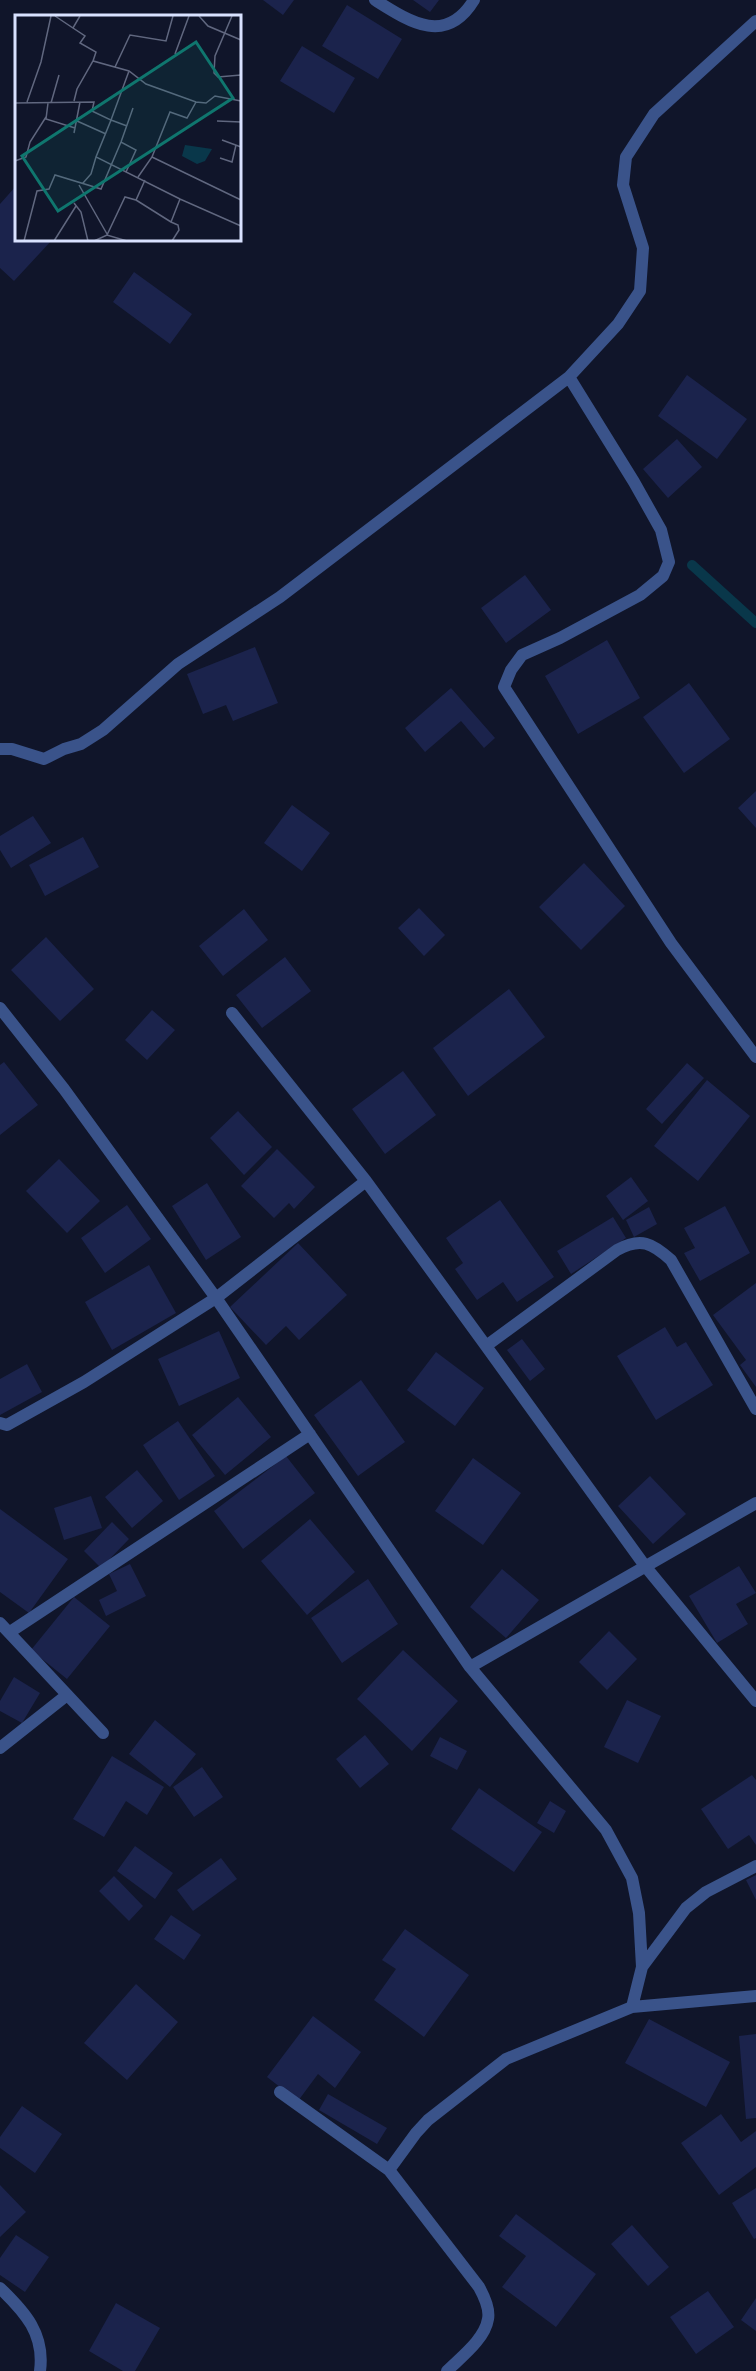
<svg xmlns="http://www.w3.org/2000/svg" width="756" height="2371" font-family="Poppins,sans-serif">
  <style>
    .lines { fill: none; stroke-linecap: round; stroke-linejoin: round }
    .stream { stroke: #09374a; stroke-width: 10 }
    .building { fill: #1b234c }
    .minor { stroke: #3a538a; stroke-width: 12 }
    .inset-road { fill: none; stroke: #60677f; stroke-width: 1.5 }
    .view { fill: #0f766e; fill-opacity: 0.15; stroke: #0f766e; stroke-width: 3 }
    .inset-edge { fill: none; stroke: #d9e2ff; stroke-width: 3 }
  </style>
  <rect width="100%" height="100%" fill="#10152a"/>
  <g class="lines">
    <!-- stream -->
    <path class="stream" d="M692,565L756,623"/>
  </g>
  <!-- building -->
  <path class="building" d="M263,0H294L283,15Z
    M413,0H439L430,12Z
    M347,5L402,39L378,79L322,46Z
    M302,46L355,78L334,113L280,81Z
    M16,186V240H52L14,281L0,268V204Z
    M134,272L192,314L170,344L113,302Z
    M687,375L747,419L717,459L658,416Z
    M677,439L702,467L668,498L643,469Z
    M525,575L551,610L506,643L481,608Z
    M607,640L640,698L578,734L545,676Z
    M255,647L278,703L233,721L226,705L203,714L187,674Z
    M689,683L730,739L684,773L643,717Z
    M451,688L495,738L484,748L461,721L425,752L405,728Z
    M756,791V828L738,808Z
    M292,805L330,833L302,871L264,843Z
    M33,816L51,843L11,868L0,850V836Z
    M83,837L99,867L45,896L29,865Z
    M584,863L625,906L581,950L539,907Z
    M419,908L445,935L424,956L398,928Z
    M244,909L268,940L223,976L199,946Z
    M46,937L94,989L60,1021L11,970Z
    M285,957L311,991L262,1028L236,995Z
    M509,989L545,1037L468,1096L433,1048Z
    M152,1010L175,1030L147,1060L125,1040Z
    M4,1062L38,1105L0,1135V1065Z
    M687,1063L704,1078L662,1124L646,1109Z
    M403,1071L436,1115L385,1154L352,1109Z
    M707,1080L750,1116L698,1181L654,1146Z
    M238,1111L272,1147L244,1175L210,1138Z
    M277,1149L315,1187L294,1209L289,1203L274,1218L241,1186Z
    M59,1159L100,1201L67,1233L26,1191Z
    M631,1177L648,1201L623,1220L606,1196Z
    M207,1183L241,1237L206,1260L172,1206Z
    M500,1200L554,1277L517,1302L503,1282L477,1300L455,1269L463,1263L446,1238Z
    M127,1205L151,1239L105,1273L81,1238Z
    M725,1206L750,1253L700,1281L684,1253L695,1248L684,1228Z
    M649,1207L657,1224L634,1237L626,1220Z
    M613,1217L626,1238L571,1274L557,1251Z
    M298,1243L347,1295L299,1340L286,1326L266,1345L230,1307Z
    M149,1265L176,1313L112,1350L85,1302Z
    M756,1283V1387L740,1365L746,1360L713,1315Z
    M665,1327L677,1347L686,1342L713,1385L656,1420L617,1356Z
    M219,1331L240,1378L179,1406L158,1359Z
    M522,1339L545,1369L530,1381L507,1350Z
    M436,1352L484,1388L455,1426L407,1390Z
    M27,1364L42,1392L0,1415V1379Z
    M361,1380L405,1442L358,1476L314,1415Z
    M238,1397L271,1437L225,1475L192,1435Z
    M178,1421L215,1476L179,1500L143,1445Z
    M286,1456L315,1493L243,1549L214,1511Z
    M473,1458L521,1493L483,1545L435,1511Z
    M137,1470L163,1501L132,1528L105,1497Z
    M650,1476L686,1514L653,1544L618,1506Z
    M91,1496L102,1528L64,1540L54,1508Z
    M0,1509L68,1559L29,1613L0,1592Z
    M310,1519L355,1572L307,1615L261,1561Z
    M112,1522L129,1539L101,1568L84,1551Z
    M130,1564L146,1596L106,1616L99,1600L117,1591L109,1574Z
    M739,1566L756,1593L736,1604L748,1624L717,1643L689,1596Z
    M502,1569L539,1600L506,1638L470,1607Z
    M368,1579L398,1624L342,1663L311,1618Z
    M74,1597L110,1626L67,1679L31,1650Z
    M609,1631L637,1659L607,1690L579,1662Z
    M403,1650L458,1701L412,1751L357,1699Z
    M14,1677L40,1693L22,1723L0,1711V1701Z
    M627,1700L661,1716L638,1763L604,1747Z
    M155,1720L196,1754L170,1787L129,1754Z
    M365,1735L389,1764L360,1788L336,1759Z
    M440,1737L467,1751L457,1770L430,1756Z
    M112,1756L164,1787L147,1815L126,1801L104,1837L73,1819Z
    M202,1767L223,1797L194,1817L173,1787Z
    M752,1775L756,1780V1845L749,1835L728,1849L701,1809Z
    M479,1788L542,1832L514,1872L451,1829Z
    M550,1801L566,1811L554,1833L537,1823Z
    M135,1846L173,1873L155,1899L117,1871Z
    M221,1858L237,1879L193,1911L177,1890Z
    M756,1875V1900L746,1880Z
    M114,1876L143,1906L129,1921L99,1891Z
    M171,1915L201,1935L184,1960L154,1939Z
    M405,1929L469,1975L424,2037L374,2000L396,1969L382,1960Z
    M136,1984L178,2022L127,2080L84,2043Z
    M313,2016L361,2052L335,2088L318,2074L298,2101L267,2077Z
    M649,2019L730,2062L706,2107L625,2063Z
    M756,2034V2118L746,2119L739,2036Z
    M328,2094L387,2128L377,2144L319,2110Z
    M22,2106L62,2134L35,2173L0,2148V2137Z
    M721,2114L741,2142L756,2131V2167L719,2195L681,2143Z
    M0,2185L26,2212L0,2237Z
    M756,2188V2238L754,2239L732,2203Z
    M516,2214L596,2274L556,2327L502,2287L526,2256L499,2236Z
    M632,2225L669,2267L648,2286L611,2244Z
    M16,2235L49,2257L25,2292L0,2275V2258Z
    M708,2291L734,2327L696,2354L670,2317Z
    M756,2298V2331L741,2320Z
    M116,2303L160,2328L135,2371H123L89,2351Z"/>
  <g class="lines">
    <!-- minor -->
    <path class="minor" d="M375,0C410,22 446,46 474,0
      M569,377L634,482L661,530L669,562L663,576L640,595L560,638L522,655L511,670L504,687L671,943L756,1057
      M0,749H12L44,759L64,749L81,744L103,730L178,664L280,597L569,377L618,324L640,291L643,248L623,185L626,157L654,114L756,21
      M0,1008L64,1089L216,1298L366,1181
      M232,1013L366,1181L486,1346
      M756,1409L671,1260C652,1243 641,1237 617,1250L486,1346L645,1566L756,1701
      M0,1423L7,1425L84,1382L216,1298L470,1667L756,1503
      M0,1623L103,1733
      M10,1632L310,1434
      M470,1667L606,1830L632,1878L639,1913L642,1967
      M0,1748L67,1695
      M632,2007L756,1996
      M280,2092L389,2170
      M0,2288C25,2312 45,2334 40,2371
      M447,2371C461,2357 485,2339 488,2319C490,2309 484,2296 479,2287L389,2170L416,2133L428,2120L506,2059L632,2007L642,1967L686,1908L706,1892L756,1866"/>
  </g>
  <!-- overview -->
  <g transform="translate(15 15)">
    <rect width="226" height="226" fill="#10152a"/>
    <path d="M170,130L197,134L190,146L182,149L167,141Z" fill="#09374a"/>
    <path class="inset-road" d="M40,1L58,13L65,1M184,1L193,11L226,25M217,1L200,41L199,58L203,62L226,60M58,13L70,21L65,28L81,37L78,46M160,39L174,1M100,52L115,20L151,26L158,1M59,86L62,74L78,46L114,56L131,69L181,87L191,88L200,81L226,86M12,87L26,47L36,1M0,88L79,87L77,96L96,105L81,142L165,184M33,88L31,104L60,113M36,88L44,60M62,106L91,119M202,106L226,107M112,111L96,105L114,56M59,118L65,87M207,125L226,132M106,127L118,93M137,142L226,185M205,143L217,147L221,130M0,146L11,142L15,127L31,102M123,162L137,142L155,97L172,103L181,87M68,168L76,159L81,142M64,170L92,219M121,185L156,207M59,188L66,197L73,226M92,220L110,182L121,185L130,165M9,226L22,176L34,174L40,160L86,174L106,127L121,135L111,157M39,226L61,191M79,226L92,220L112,226M157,226L164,215L163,210L156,207L165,184L226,211"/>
    <path class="view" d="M181,27L218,83L43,196L7,141Z"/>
    <rect width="226" height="226" class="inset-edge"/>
  </g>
</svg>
